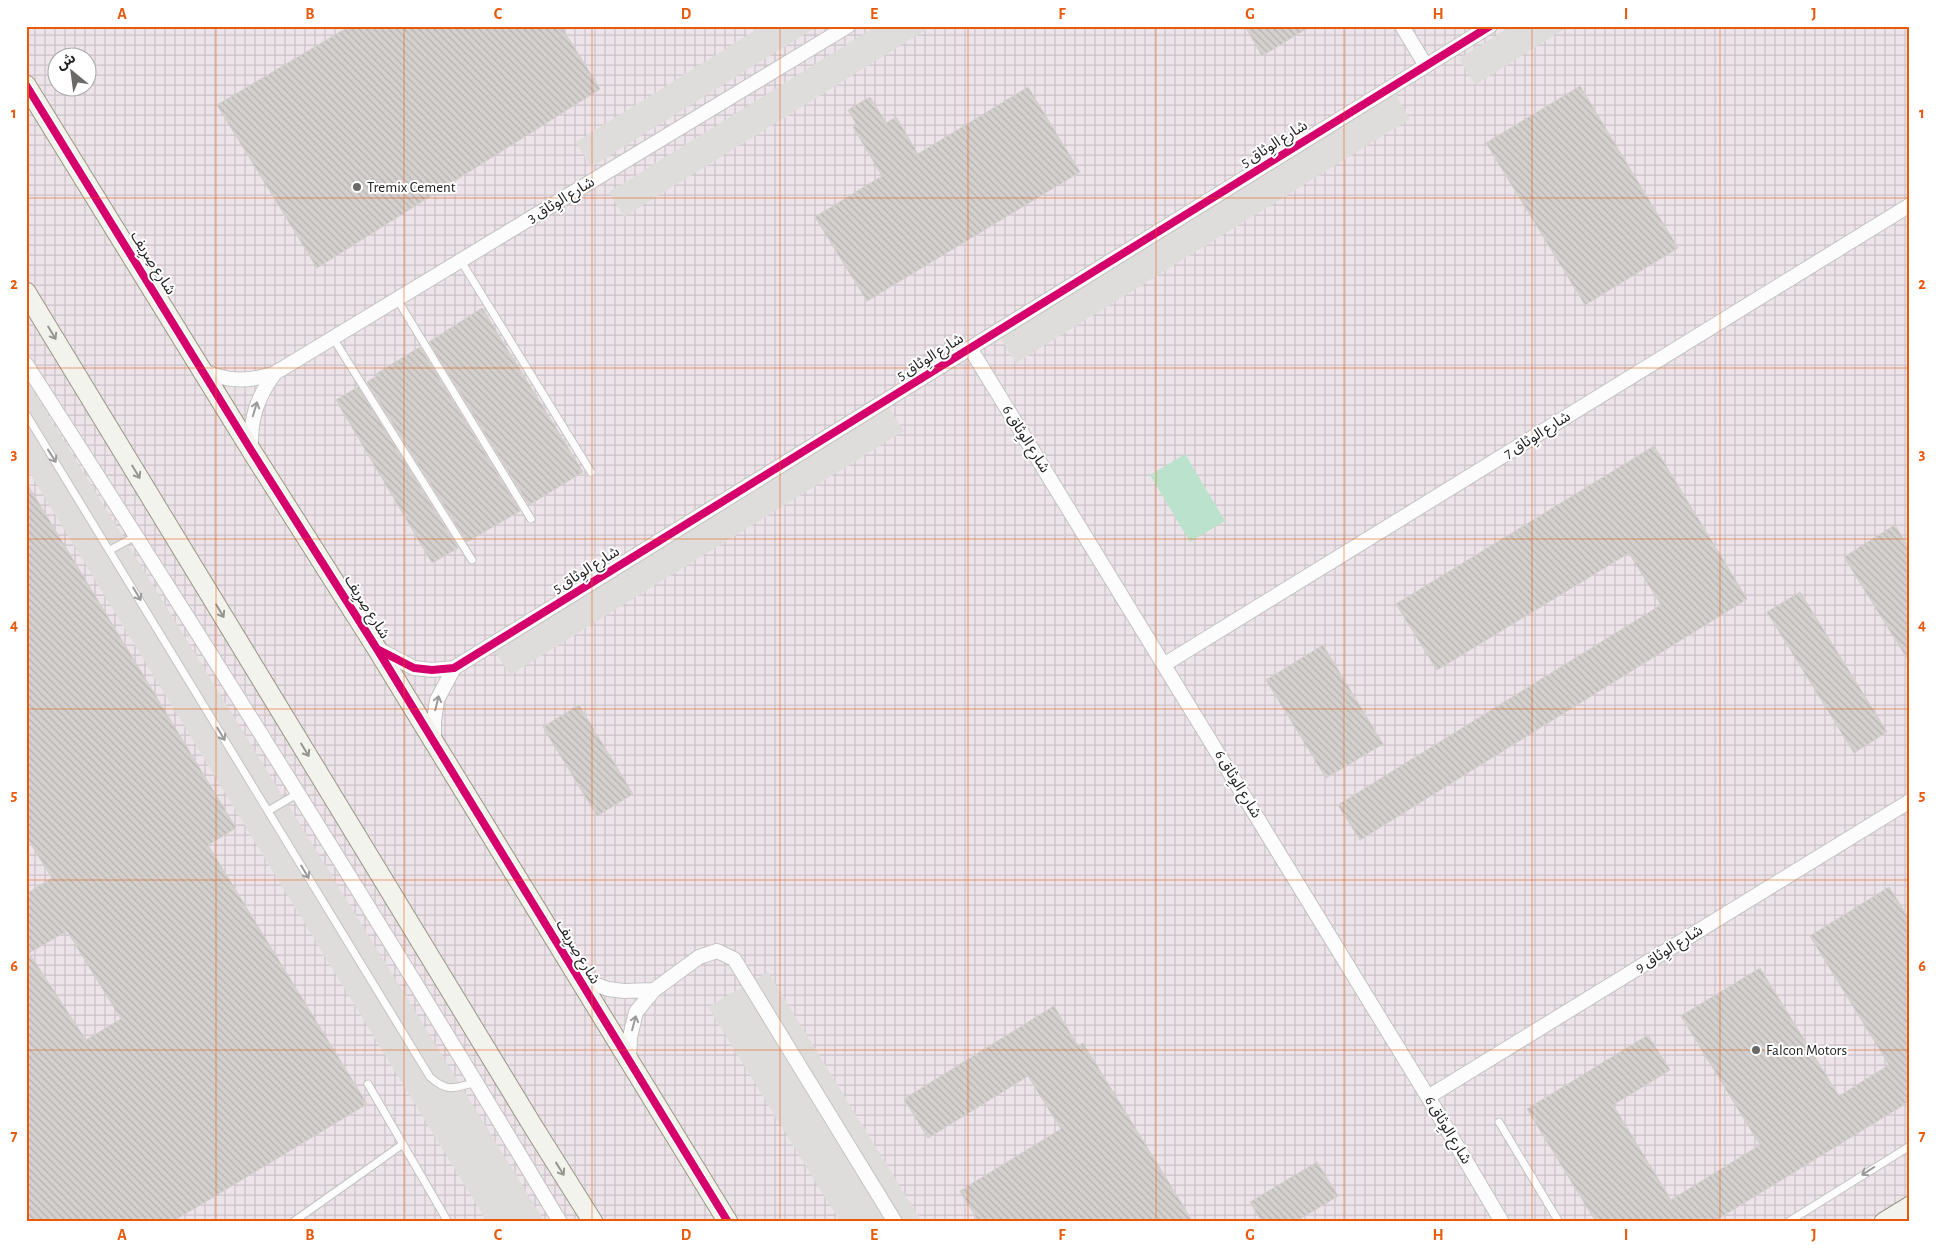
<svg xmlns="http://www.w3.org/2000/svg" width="1936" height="1248" font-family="'Alegreya Sans','Noto Sans Arabic',sans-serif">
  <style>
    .industrial { fill: url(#industrial-grid); fill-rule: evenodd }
    .pitch { fill: #bbe2cc }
    .parking { fill: #dedddc }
    .building { fill: url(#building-back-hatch); stroke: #d3cfcd; fill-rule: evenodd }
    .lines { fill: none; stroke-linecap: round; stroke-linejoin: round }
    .lane-casing { stroke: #c3c3c1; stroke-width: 9 }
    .street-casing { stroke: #c3c3c1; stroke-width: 16 }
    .secondary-casing { stroke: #999884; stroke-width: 21 }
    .lane { stroke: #fdfcfc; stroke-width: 7 }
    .street { stroke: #fdfcfc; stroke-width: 14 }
    .secondary { stroke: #f3f3ed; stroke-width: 19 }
    .cycleway-casing { stroke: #fff; stroke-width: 11 }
    .cycleway { stroke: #d6006c; stroke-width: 8 }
    .oneway { stroke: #959592 }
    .oneway2 { stroke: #9a9a9a }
    .grid { fill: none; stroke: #e8590c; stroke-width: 1; stroke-opacity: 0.55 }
    .poi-dot { fill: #6a6968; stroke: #fff; stroke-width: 2 }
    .labels { text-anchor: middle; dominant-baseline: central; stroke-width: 4; stroke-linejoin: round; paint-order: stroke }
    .street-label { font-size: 15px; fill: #222; stroke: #fff }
    .poi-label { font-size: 15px; fill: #222; stroke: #fff; text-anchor: start }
    .neatline { fill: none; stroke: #e8590c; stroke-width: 2 }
    .grid-label { font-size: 16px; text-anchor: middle; font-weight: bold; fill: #e8590c }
  </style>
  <defs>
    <pattern id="industrial-grid" width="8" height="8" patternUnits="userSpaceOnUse" patternTransform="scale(1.25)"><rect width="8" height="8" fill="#ede4ea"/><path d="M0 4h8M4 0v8" fill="none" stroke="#cbc3c8"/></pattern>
    <pattern id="building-back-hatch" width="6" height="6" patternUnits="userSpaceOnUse" patternTransform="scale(1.25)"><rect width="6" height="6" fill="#d3d0ce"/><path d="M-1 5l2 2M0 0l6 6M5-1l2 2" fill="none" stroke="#b5b2b1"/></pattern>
  </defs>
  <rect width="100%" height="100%" fill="#f0eeeb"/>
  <!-- industrial -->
  <path class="industrial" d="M26,26H1910V1222H26ZM58,58H88V88H58Z"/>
  <!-- pitch -->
  <path class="pitch" d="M1185,454L1225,521L1190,542L1150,475Z"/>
  <!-- parking -->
  <path class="parking" d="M762,26H818L591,167L576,142Z
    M876,26H932L624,217L609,192Z
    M1511,26H1569L1475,85L1459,59Z
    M1395,93L1410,119L1016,363L1000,337Z
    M26,379L545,1222H487L26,467Z
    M888,406L904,431L510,675L494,650Z
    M768,972L922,1222H840L708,1007Z"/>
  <!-- building -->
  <path class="building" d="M350,26H561L600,89L317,268L217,105Z
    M1245,26H1311L1262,56Z
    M1580,86L1678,248L1585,305L1486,143Z
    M1028,87L1080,172L867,301L815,217L882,176L853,127L857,125L848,110L870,97L886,123L896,117L918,154Z
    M482,308L583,472L529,505L429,342Z
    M420,347L520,511L467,542L367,382L377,376L376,374Z
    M358,387L458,548L432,563L336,400Z
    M1654,446L1747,599L1360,840L1338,805L1661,605L1629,553L1437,670L1396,604Z
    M26,482L236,828L208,845L367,1104L172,1222H26V894L52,878L26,836ZM67,931L121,1019L86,1040L29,953Z
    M1895,525L1910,550V663L1844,557Z
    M1800,592L1887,732L1854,753L1767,612Z
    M1323,645L1383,744L1326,778L1266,680Z
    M579,705L633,794L597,816L543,727Z
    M1889,887L1910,920V1101L1713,1222H1596L1527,1109L1648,1035L1670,1070L1613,1105L1671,1200L1760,1145L1681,1016L1760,968L1839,1096L1889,1065L1810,936Z
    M1054,1006L1078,1046L1083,1043L1193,1222H979L960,1191L1061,1129L1028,1076L928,1138L904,1099Z
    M1317,1162L1338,1196L1295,1222H1262L1250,1202Z"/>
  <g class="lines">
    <!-- lane casing -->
    <g class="lane-casing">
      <path id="lane" d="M461,261L591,472
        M397,299L531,519
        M333,338L472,560
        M26,414L430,1077C448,1093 454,1088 476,1082
        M110,550L136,536
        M268,811L297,794
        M368,1084L448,1222
        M1499,1122L1559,1222
        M293,1222L403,1144
        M1788,1222L1910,1146"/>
    </g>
    <!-- street casing -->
    <g class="street-casing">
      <path id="street" d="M1402,26L1426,66
        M970,348L1428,1097L1502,1222
        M26,364C208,647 387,933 560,1222
        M204,371C228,382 250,382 275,373L848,26
        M251,449C250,419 257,397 275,373
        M378,649L414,668L432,670L454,668L1490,26
        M1165,664L1910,205
        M434,742V721L437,700L454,668
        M577,978L608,989L624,991L654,990
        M629,1061L630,1037L636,1012L654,990L699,957L717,951L734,959L895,1222
        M1428,1097L1910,801"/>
    </g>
    <!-- secondary casing -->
    <g class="secondary-casing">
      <path id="secondary" d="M26,85L251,450L377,649L728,1222
        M26,292L534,1128L593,1222
        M1884,1222L1910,1206"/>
    </g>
    <!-- lane -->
    <use href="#lane" class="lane"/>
    <!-- street -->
    <use href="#street" class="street"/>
    <!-- secondary -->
    <use href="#secondary" class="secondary"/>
    <!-- cycleway casing -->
    <g class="cycleway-casing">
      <path id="cycleway" d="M26,85L251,450L377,649L728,1222
        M377,649L414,668L432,670L454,668L1490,26"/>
    </g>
    <!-- cycleway -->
    <use href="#cycleway" class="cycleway"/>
  </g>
  <!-- one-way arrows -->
  <defs><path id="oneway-shaft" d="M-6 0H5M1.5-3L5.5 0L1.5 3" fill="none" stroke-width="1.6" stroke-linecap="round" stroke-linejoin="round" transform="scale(1.25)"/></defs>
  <g class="oneway">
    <use href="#oneway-shaft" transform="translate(52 333) rotate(59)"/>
    <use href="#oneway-shaft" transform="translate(136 472) rotate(59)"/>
    <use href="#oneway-shaft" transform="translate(220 611) rotate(59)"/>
    <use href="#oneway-shaft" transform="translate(305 750) rotate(59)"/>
    <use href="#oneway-shaft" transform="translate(560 1169) rotate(58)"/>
  </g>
  <g class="oneway2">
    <use href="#oneway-shaft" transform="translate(255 409) rotate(-73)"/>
    <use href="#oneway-shaft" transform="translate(52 456) rotate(58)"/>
    <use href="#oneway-shaft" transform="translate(137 594) rotate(59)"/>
    <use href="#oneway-shaft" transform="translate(437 703) rotate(-76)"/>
    <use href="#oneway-shaft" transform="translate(221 734) rotate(59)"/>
    <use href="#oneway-shaft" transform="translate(305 872) rotate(59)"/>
    <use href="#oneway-shaft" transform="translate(634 1023) rotate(-75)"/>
    <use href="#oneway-shaft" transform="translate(1868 1171) rotate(148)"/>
  </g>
  <!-- grid -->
  <path class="grid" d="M216,26V1222M404,26V1222M592,26V1222M780,26V1222M968,26V1222M1156,26V1222M1344,26V1222M1532,26V1222M1720,26V1222M26,198H1910M26,368H1910M26,539H1910M26,709H1910M26,880H1910M26,1050H1910"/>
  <!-- markers -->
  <g class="poi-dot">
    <circle cx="357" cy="187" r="5"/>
    <circle cx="1756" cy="1050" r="5"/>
  </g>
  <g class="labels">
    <!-- street labels -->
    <g class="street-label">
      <text transform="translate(1274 144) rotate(-32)">شارع الوِثاق 5</text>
      <text transform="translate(561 200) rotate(-31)">شارع الوِثاق 3</text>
      <text transform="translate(153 263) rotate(58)">شارع صِرِيف</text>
      <text transform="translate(930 357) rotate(-32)">شارع الوِثاق 5</text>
      <text transform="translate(1537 435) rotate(-32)">شارع الوِثاق 7</text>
      <text transform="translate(1026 439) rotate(58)">شارع الوِثاق 6</text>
      <text transform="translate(586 570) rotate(-32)">شارع الوِثاق 5</text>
      <text transform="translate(367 607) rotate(58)">شارع صِرِيف</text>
      <text transform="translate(1238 784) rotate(59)">شارع الوِثاق 6</text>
      <text transform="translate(1669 949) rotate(-32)">شارع الوِثاق 9</text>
      <text transform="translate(578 952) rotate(59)">شارع صِرِيف</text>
      <text transform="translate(1448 1130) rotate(59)">شارع الوِثاق 6</text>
    </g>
    <!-- poi labels -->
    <g class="poi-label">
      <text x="367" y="187">Tremix Cement</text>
      <text x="1766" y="1050">Falcon Motors</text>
    </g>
  </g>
  <!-- border -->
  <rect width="1936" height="1248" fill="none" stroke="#ffffff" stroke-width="55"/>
  <!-- north arrow -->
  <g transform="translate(72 72) rotate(331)"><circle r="24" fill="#ffffff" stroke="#a7a7a7"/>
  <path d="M0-4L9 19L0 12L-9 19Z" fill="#6a6968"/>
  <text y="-8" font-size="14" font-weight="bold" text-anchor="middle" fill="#222222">ش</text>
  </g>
  <rect x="28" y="28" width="1880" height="1192" class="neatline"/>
  <g class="grid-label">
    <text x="122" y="19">A</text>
    <text x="310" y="19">B</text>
    <text x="498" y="19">C</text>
    <text x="686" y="19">D</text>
    <text x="874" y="19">E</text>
    <text x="1062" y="19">F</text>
    <text x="1250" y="19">G</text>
    <text x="1438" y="19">H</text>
    <text x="1626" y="19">I</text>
    <text x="1814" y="19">J</text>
    <text x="14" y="118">1</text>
    <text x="1922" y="118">1</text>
    <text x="14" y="289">2</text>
    <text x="1922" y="289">2</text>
    <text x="14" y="459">3</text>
    <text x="1922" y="459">3</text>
    <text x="14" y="630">4</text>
    <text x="1922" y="630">4</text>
    <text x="14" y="800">5</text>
    <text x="1922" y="800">5</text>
    <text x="14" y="971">6</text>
    <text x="1922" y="971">6</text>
    <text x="14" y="1141">7</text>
    <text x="1922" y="1141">7</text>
    <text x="122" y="1240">A</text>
    <text x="310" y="1240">B</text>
    <text x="498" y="1240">C</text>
    <text x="686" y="1240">D</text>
    <text x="874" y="1240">E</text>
    <text x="1062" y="1240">F</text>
    <text x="1250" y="1240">G</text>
    <text x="1438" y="1240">H</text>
    <text x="1626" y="1240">I</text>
    <text x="1814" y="1240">J</text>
  </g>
</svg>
